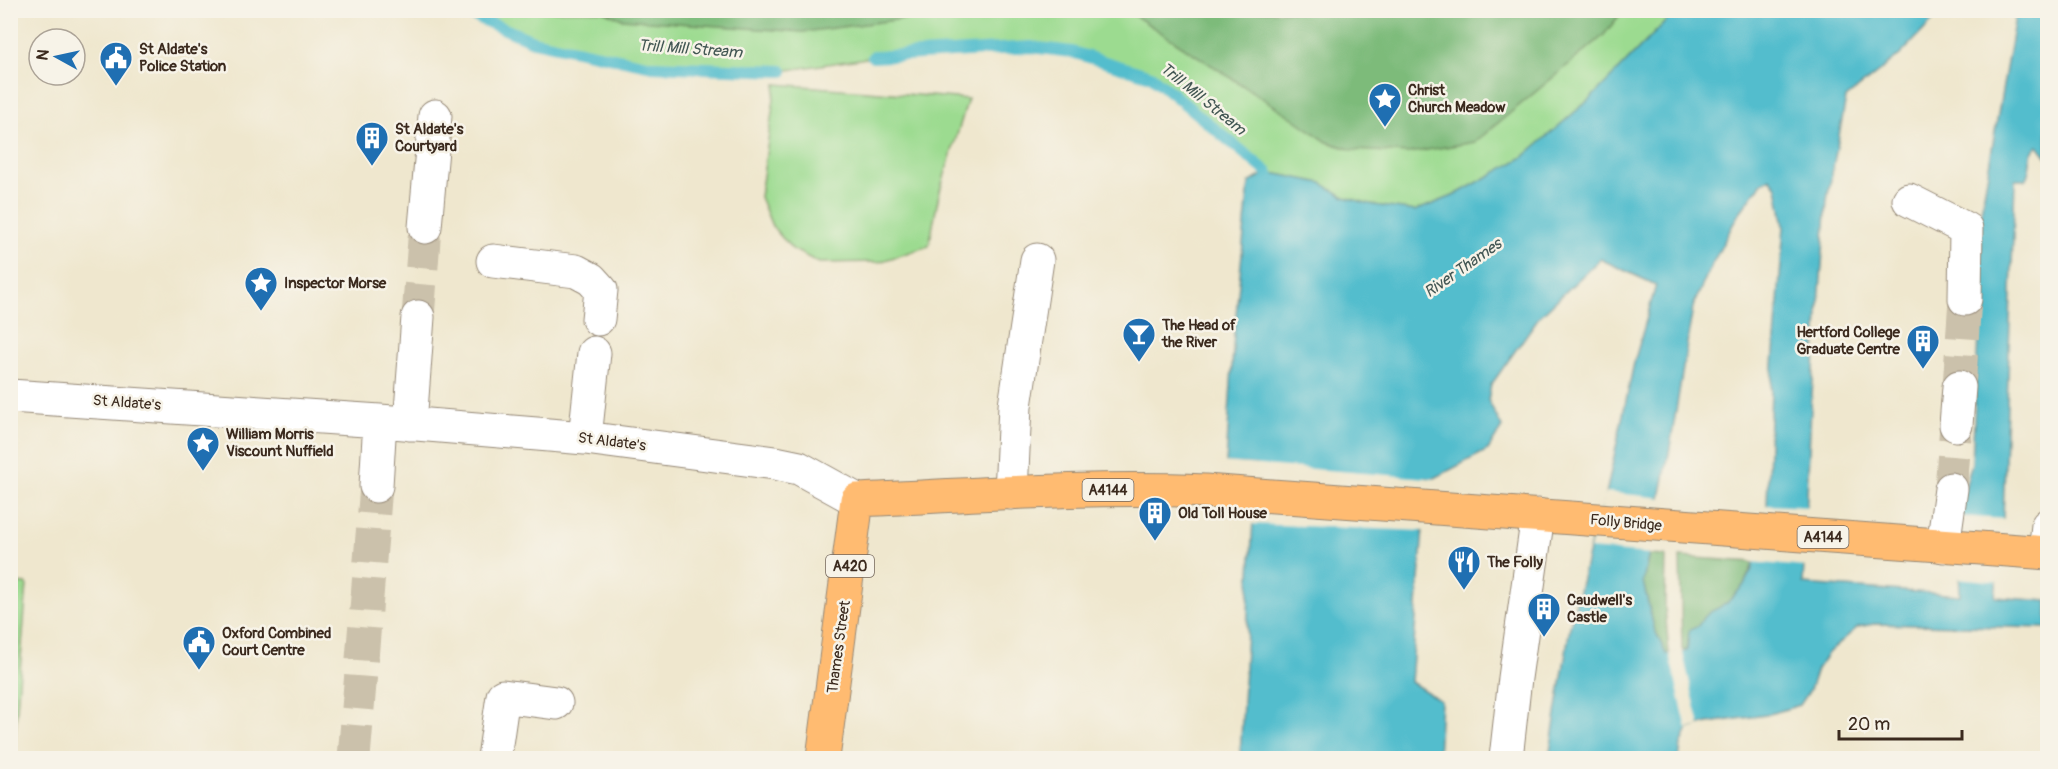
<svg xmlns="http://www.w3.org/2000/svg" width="2058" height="769" font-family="Pangolin,sans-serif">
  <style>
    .green { fill: #9cdb90; stroke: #6c8257; stroke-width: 1.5 }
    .forest { fill: #7dbb7a; stroke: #5c724c; stroke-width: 1.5 }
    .water { fill: #52bdcd; stroke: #467476; stroke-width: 1.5; fill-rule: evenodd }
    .pier { fill: #efe7ce }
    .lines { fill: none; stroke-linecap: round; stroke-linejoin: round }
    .stream { stroke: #52bdcd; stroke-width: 12 }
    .minor-tunnel { stroke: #cbc1ab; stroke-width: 33; stroke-dasharray: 33 16; stroke-linecap: butt }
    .minor-casing { stroke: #958876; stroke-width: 35 }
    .major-casing { stroke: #958876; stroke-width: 35 }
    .minor { stroke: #fff; stroke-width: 33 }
    .major { stroke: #ffbb71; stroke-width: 33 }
    .labels { text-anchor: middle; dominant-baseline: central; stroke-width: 5; stroke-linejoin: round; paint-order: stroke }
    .shield { fill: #f7f3e8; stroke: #73665b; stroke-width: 1.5 }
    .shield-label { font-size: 14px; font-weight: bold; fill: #3b2a1e }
    .poi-label { font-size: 15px; font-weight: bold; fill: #3b2a1e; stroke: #f7f3e8; text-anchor: start }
    .street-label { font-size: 15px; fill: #3b2a1e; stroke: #f7f3e8 }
    .water-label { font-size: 16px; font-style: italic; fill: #425653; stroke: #f7f3e8 }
  </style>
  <rect width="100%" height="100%" fill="#f7f3e8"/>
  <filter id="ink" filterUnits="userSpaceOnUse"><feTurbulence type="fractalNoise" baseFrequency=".0167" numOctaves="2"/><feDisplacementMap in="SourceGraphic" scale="12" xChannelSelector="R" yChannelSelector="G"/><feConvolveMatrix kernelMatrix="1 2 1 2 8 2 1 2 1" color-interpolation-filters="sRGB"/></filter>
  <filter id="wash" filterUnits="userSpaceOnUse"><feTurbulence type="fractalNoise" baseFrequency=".008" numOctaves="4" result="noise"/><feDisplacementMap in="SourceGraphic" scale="24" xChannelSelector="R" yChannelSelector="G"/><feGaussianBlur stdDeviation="1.35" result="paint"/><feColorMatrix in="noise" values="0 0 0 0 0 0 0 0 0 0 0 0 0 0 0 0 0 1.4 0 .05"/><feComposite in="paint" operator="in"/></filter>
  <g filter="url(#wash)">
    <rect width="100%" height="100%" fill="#efe7ce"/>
    <!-- green -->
    <path class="green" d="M460,11H1676L1591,98L1522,158L1453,196L1415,211L1374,205L1344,197L1321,183L1267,172L1151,76L1072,52L1031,47L926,53L873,57L782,71L652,66L533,41Z
      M776,84L968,99L939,194L929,246L879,262L819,263L792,249L772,226L760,197Z
      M10,583L27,584L13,758H10Z"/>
    <!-- forest -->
    <path class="forest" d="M603,11H1623L1603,36L1475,142L1409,153L1353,150L1327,142L1287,114L1131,13L964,11L803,32L622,19Z
      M1649,555L1666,556L1665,608L1669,653L1666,654L1654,628L1643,582Z
      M1680,557L1754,562L1743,586L1726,604L1703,618L1687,651L1682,650Z"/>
    <!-- water -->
    <path class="water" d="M1676,11H1942L1901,54L1846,98L1827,200L1811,407L1803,584L1960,595L1957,516L1972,463L1980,294L1981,212L2016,11H2047V157L2038,145C2026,154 2033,169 2025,180H2015L2003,519L1995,597L2047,601V628L1874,624L1858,627L1828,653L1817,669L1810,690L1800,705L1766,715L1708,723L1688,729L1681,745L1679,758H1549L1570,627L1591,542L1605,499L1634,363L1656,285L1600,259L1539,317L1491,385L1488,400L1502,427L1488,450L1433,479L1427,478L1411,682L1441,701L1438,758H1240L1256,465L1226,463L1234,335L1249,183L1267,172L1322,183L1344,197L1374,205L1415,211L1453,196L1522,158L1591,98ZM1770,178L1777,187L1784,226L1771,390L1767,505L1752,569L1743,586L1726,604L1712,611L1703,618L1698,626L1689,631L1687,651L1666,654L1654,628L1643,582L1669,453L1693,307L1709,270L1738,215L1761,184Z"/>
    <!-- pier -->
    <path class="pier" d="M1223,462L1439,479L1429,482L1425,531L1251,524L1253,468L1225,466Z
      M1606,492L1663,498L1652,554L1590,549Z
      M1764,505L1810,507L1807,567L1751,562Z
      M1954,516L2006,519L1999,582L1957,578Z
      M1682,650L1700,726L1687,729L1669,653Z"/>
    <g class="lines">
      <!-- stream -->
      <path class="stream" d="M460,10L533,41L652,66L782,71
        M873,57L1031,47L1072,52L1151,76L1267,172L1274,186"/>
    </g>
  </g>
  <g filter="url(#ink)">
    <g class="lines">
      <!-- minor-tunnel -->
      <path class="minor-tunnel" d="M418,317L425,227
        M1959,387L1965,299
        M1951,489L1956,425
        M354,758L376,486"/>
      <!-- minor casing -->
      <g class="minor-casing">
        <path id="minor" d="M1909,200L1966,229L1965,299
          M425,227L435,116
          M493,261L576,271L591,279L601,290L598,319
          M10,396L380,421L585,438L775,463L799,468L857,500
          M410,424L418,317
          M1956,425L1959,387
          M585,438L594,353
          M376,486L380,421
          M1011,493L1015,406L1037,260
          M1943,546L1951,489
          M2045,553L2048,525
          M494,758L503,696L556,703
          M1506,758L1515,678L1538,515"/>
      </g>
      <!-- major casing -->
      <g class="major-casing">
        <path id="major" d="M823,758L857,500C973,495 1089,486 1205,491L2048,553"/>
      </g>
      <!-- minor -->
      <use href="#minor" class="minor"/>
      <!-- major -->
      <use href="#major" class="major"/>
    </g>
  </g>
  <!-- icons -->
  <defs>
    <g id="civic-pin" transform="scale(1.725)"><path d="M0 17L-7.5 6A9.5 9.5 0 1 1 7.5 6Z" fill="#1f6fb2" stroke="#f7f3e8"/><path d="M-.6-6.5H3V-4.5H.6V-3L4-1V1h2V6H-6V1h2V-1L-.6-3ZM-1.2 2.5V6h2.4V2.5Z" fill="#fff"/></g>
    <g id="sight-pin" transform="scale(1.725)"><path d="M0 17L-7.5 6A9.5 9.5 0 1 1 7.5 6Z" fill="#1f6fb2" stroke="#f7f3e8"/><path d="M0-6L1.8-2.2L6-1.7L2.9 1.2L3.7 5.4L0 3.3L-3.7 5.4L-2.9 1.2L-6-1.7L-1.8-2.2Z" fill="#fff"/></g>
    <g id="building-pin" transform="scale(1.725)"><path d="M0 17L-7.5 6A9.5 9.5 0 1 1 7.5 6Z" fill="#1f6fb2" stroke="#f7f3e8"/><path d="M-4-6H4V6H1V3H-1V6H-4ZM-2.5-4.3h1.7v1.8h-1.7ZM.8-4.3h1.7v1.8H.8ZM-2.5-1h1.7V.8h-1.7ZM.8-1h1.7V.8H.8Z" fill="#fff"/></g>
    <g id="bar-pin" transform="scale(1.725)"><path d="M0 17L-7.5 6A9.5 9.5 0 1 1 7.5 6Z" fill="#1f6fb2" stroke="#f7f3e8"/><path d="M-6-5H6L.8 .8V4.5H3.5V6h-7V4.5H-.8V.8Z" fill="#fff"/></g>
    <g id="restaurant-pin" transform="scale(1.725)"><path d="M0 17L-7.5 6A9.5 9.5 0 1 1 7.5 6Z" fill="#1f6fb2" stroke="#f7f3e8"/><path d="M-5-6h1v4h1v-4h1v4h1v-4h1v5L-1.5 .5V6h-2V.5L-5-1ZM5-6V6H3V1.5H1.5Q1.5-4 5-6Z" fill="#fff"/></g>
  </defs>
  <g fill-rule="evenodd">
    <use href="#civic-pin" x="116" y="58"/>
    <use href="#sight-pin" x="1385" y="99"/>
    <use href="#building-pin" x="372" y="138"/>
    <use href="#sight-pin" x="261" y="283"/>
    <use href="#bar-pin" x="1139" y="334"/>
    <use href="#building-pin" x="1923" y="341"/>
    <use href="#sight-pin" x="203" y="443"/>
    <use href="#building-pin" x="1155" y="513"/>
    <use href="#restaurant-pin" x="1464" y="562"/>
    <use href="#building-pin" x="1544" y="609"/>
    <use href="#civic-pin" x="199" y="642"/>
  </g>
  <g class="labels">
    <!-- shield labels -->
    <g class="shield">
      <rect x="1082.5" y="479" width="51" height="22" rx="4.5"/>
      <rect x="1797.5" y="526" width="51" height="22" rx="4.5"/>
      <rect x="826" y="555" width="48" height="22" rx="4.5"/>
    </g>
    <g class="shield-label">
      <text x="1108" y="490">A4144</text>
      <text x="1823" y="537">A4144</text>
      <text x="850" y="566">A420</text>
    </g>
    <!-- poi labels -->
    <g class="poi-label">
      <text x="139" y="49">St Aldate's<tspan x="139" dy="17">Police Station</tspan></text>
      <text x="1408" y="90">Christ<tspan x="1408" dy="17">Church Meadow</tspan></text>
      <text x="395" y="129">St Aldate's<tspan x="395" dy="17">Courtyard</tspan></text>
      <text x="284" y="283">Inspector Morse</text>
      <text x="1162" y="325">The Head of<tspan x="1162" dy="17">the River</tspan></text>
      <text x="1900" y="332" text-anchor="end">Hertford College<tspan x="1900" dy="17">Graduate Centre</tspan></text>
      <text x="226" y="434">William Morris<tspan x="226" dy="17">Viscount Nuffield</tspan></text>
      <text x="1178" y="513">Old Toll House</text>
      <text x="1487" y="562">The Folly</text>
      <text x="1567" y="600">Caudwell's<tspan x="1567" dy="17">Castle</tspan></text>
      <text x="222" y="633">Oxford Combined<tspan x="222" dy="17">Court Centre</tspan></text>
    </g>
    <!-- street labels -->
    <g class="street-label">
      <text transform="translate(127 403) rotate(4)">St Aldate's</text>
      <text transform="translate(612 442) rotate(7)">St Aldate's</text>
      <text transform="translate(1626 523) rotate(5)">Folly Bridge</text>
      <text transform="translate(839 647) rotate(-82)">Thames Street</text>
    </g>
    <!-- water labels -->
    <g class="water-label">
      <text transform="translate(690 49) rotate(4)">Trill Mill Stream</text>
      <text transform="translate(1203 99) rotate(39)">Trill Mill Stream</text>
      <text transform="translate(1463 268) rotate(-35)">River Thames</text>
    </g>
  </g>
  <!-- margin -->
  <rect width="2058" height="769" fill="none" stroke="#f7f3e8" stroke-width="36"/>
  <!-- north arrow -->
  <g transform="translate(57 57) rotate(278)"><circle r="28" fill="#f7f3e8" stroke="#aca397" stroke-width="1.5"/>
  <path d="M0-4.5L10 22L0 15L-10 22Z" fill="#1f6fb2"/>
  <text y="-9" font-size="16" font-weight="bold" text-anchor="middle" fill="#3b2a1e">N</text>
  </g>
  <!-- scale -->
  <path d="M1839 730v9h123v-9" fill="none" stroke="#3b2a1e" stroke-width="3"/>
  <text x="1848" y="730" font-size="18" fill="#3b2a1e" stroke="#f7f3e8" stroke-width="4.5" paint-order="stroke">20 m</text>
</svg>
